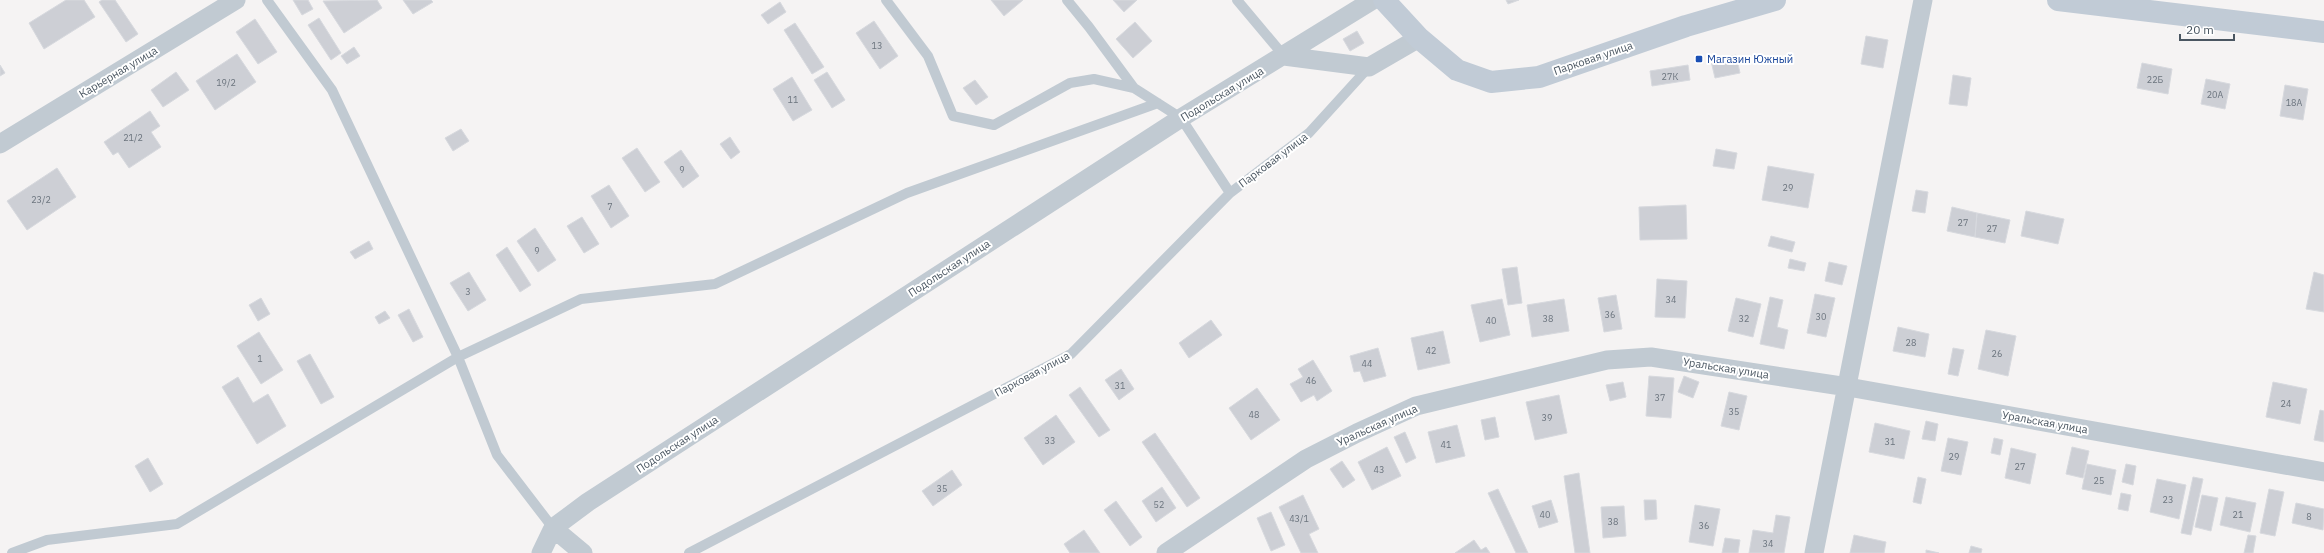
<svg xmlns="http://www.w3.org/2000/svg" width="2324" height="553" font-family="'IBM Plex Sans',sans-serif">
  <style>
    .building { fill: #cdcfd5; stroke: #d7d9de }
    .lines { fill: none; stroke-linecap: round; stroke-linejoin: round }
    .lane { stroke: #c1cad2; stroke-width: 10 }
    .street { stroke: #c1cad2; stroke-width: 19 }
    .secondary { stroke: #c1cbd6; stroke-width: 22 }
    .transit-dot { fill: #1a4fb4; stroke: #fff; stroke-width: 1.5 }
    .labels { text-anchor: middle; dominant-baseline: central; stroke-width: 4; stroke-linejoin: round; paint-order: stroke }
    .number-label { font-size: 9px; fill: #6b747e }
    .street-label { font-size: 11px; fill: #4a5661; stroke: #fff }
    .transit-label { font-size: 11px; fill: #164399; stroke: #fff; text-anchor: start }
  </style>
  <rect width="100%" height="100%" fill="#f5f3f3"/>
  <!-- building -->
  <path class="building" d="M66,0H84L95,17L44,49L29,23Z
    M102,0H115L138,34L126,42L99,2Z
    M293,0H308L313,9L302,15Z
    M377,0L382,8L344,33L323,1Z
    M403,0H431L433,2L413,14Z
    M991,0H1023L1004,16Z
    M1113,0H1137L1124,12Z
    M1506,0H1519L1508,4Z
    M780,2L786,12L768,24L761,15Z
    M319,18L341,53L331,60L308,25Z
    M255,19L277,52L258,64L236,32Z
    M874,21L898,56L880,69L856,33Z
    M1135,22L1152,41L1133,58L1116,39Z
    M795,23L824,67L812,74L784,30Z
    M1357,31L1364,43L1350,51L1343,39Z
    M1866,36L1888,40L1883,68L1861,64Z
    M354,47L360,56L347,64L341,56Z
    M237,54L256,82L215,110L196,81Z
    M1736,55L1740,73L1715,78L1711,61Z
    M2142,63L2172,69L2168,94L2137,88Z
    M0,65L5,73L0,76Z
    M1688,65L1690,80L1652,86L1650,71Z
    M176,72L189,90L163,107L151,90Z
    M827,72L845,100L832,108L814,80Z
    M1953,75L1971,78L1967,106L1949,104Z
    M792,77L812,110L793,121L773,89Z
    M2206,79L2230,84L2225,109L2201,104Z
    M975,80L988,97L976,105L963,88Z
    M2285,85L2308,89L2303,120L2280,116Z
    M150,111L160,126L151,132L161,147L129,168L118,152L113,155L104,142Z
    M461,129L469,141L453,151L445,138Z
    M730,137L740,152L731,159L720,144Z
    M637,148L660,182L645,192L622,158Z
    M1716,149L1737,153L1734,169L1713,166Z
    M681,150L699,176L683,188L664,162Z
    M1768,166L1814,174L1808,208L1762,200Z
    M57,168L76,197L27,230L7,201Z
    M609,185L629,216L611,228L591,196Z
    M1916,190L1928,192L1925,213L1912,211Z
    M1686,205L1687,239L1640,240L1639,207Z
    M1952,207L1977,213L1975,237L1947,231Z
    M2026,211L2064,219L2058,244L2021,236Z
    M1977,213L2010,220L2005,243L1975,237Z
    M582,217L599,244L584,253L567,226Z
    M535,228L556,260L538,272L517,241Z
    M1771,236L1795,242L1792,252L1768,246Z
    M369,241L373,249L355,259L350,252Z
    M507,247L531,285L520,292L496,255Z
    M1790,259L1806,263L1804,271L1788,268Z
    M1829,262L1847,266L1842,285L1825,281Z
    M1517,267L1522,303L1508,305L1502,269Z
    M469,272L486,300L468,311L450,283Z
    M2314,272L2324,275V312L2306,309Z
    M1657,279L1687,281L1685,318L1655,317Z
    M1815,294L1835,298L1826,337L1807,333Z
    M1616,295L1622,329L1604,332L1598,298Z
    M1770,297L1783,300L1777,327L1788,330L1784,349L1760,344Z
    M261,298L270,314L258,321L249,305Z
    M1736,298L1761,304L1753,337L1728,331Z
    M1502,299L1510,335L1480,342L1471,305Z
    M1564,299L1569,331L1532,337L1527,305Z
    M409,309L423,337L413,342L398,315Z
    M385,311L390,318L379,324L375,317Z
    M1211,320L1222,335L1189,358L1179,343Z
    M1898,327L1929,334L1925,357L1893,351Z
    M1986,330L2016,336L2008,376L1978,369Z
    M1443,331L1450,363L1418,370L1411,338Z
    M259,332L283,370L261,384L237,346Z
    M1378,348L1386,376L1364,382L1360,371L1354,372L1350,356Z
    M1953,348L1964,350L1958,376L1948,374Z
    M310,354L334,397L321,404L297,361Z
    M1313,360L1332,391L1317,401L1314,395L1301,402L1290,384L1303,377L1298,369Z
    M1121,369L1134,389L1119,400L1105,380Z
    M1649,376L1674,378L1671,418L1646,416Z
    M1684,376L1699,382L1693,398L1678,392Z
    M238,377L253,403L268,394L286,426L257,444L222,387Z
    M1623,382L1626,397L1610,401L1606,385Z
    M2273,382L2307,389L2300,424L2266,417Z
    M1080,387L1110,430L1099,437L1069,395Z
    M1257,388L1280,420L1251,440L1229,408Z
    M1729,392L1747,396L1739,430L1721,426Z
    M1559,395L1567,433L1535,440L1526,402Z
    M2320,410L2324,411V442L2314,440Z
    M1056,415L1075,442L1043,465L1024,438Z
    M1495,417L1499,437L1485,440L1481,420Z
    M1926,421L1938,424L1935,441L1922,439Z
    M1875,423L1910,431L1904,459L1869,452Z
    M1457,425L1465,456L1436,463L1428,432Z
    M1405,432L1416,458L1406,463L1394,437Z
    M1155,433L1200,498L1187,507L1142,442Z
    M1948,438L1968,442L1961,475L1941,471Z
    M1994,438L2003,440L2000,455L1991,453Z
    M1387,447L1401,476L1372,490L1358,462Z
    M2072,447L2089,451L2083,478L2066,474Z
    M2011,448L2036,454L2030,484L2005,478Z
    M148,458L163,484L150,492L135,466Z
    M1342,461L1355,480L1343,488L1330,469Z
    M2087,464L2116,470L2111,495L2082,489Z
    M2126,464L2136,466L2133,485L2122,482Z
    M952,470L962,485L933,506L922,491Z
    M1579,473L1590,553H1575L1564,476Z
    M1918,477L1926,479L1921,504L1913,502Z
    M2193,477L2203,479L2191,535L2181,533Z
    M2157,479L2186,485L2179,519L2150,512Z
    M1162,487L1176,508L1156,522L1142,501Z
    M1498,489L1528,553H1516L1488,493Z
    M2269,489L2284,492L2275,536L2260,533Z
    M2121,493L2131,495L2128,511L2118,509Z
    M1303,495L1319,529L1309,534L1318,553H1301L1279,507Z
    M2202,495L2218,498L2211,531L2195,527Z
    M2226,497L2256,503L2250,532L2220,525Z
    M1551,500L1558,522L1539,528L1532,506Z
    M1644,500H1656L1657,519L1645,520Z
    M1116,501L1142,537L1130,546L1104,510Z
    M2296,503L2324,509L2323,530L2292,523Z
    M1695,505L1720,509L1713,546L1689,542Z
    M1624,506L1626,536L1603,538L1601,507Z
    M1271,512L1285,545L1271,551L1257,518Z
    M1776,515L1790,517L1784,553H1749L1753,530L1773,533Z
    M1084,530L1100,553H1070L1064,544Z
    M1854,535L1886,542L1884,553H1850Z
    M2248,535L2256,536L2253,553H2244Z
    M1725,538L1740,540L1738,553H1722Z
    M1474,540L1481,550L1486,547L1490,553H1455Z
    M1971,546L1982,549L1981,553H1969Z
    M1926,550L1939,553H1926Z"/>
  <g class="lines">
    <!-- lane -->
    <path class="lane" d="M267,0L332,90L458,357L497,455L553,528
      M886,0L928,56L953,116L994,125L1070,83L1094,79L1134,88L1181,118L1230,193
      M1067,0L1089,27L1134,88
      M1237,0L1284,56
      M12,553L47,540L177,524L458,357L581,299L715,284L907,193L1158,103
      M689,553L1071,354L1230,193L1309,133L1369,67"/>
    <!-- street -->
    <path class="street" d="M1284,56L1369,67L1419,38
      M0,144L236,0
      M553,528L583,553
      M541,553L553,528L588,502L1181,118L1373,0
      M1166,553L1306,459L1357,433L1416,406L1607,360L1651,357L1848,387L2324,472
      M1814,553L1923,0"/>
    <!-- secondary -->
    <path class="secondary" d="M1384,0L1419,38L1457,70L1491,82L1539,77L1686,26L1775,0
      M2058,0L2324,32"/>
  </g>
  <!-- markers -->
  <rect class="transit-dot" x="1695" y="55" width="8" height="8" rx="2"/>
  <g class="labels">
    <!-- number labels -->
    <g class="number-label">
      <text x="877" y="45">13</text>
      <text x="1670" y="76">27К</text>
      <text x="2155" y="79">22Б</text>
      <text x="226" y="82">19/2</text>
      <text x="2215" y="94">20А</text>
      <text x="793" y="99">11</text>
      <text x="2294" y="102">18А</text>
      <text x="133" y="137">21/2</text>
      <text x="682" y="169">9</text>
      <text x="1788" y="187">29</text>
      <text x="41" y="199">23/2</text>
      <text x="610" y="206">7</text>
      <text x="1963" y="222">27</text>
      <text x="1992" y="228">27</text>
      <text x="537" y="250">9</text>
      <text x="468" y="291">3</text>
      <text x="1671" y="299">34</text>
      <text x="1610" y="314">36</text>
      <text x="1821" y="316">30</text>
      <text x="1548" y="318">38</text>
      <text x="1744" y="318">32</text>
      <text x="1491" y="320">40</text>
      <text x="1911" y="342">28</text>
      <text x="1431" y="350">42</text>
      <text x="1997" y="353">26</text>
      <text x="260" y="358">1</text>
      <text x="1367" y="363">44</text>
      <text x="1311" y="380">46</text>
      <text x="1120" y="385">31</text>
      <text x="1660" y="397">37</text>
      <text x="2286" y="403">24</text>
      <text x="1734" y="411">35</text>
      <text x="1254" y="414">48</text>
      <text x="1547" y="417">39</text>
      <text x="1050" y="440">33</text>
      <text x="1890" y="441">31</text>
      <text x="1446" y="444">41</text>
      <text x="1954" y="456">29</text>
      <text x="2020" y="466">27</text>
      <text x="1379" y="469">43</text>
      <text x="2099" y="480">25</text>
      <text x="942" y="488">35</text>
      <text x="2168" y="499">23</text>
      <text x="1159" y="504">52</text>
      <text x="1545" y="514">40</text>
      <text x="2238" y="514">21</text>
      <text x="2309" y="516">8</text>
      <text x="1299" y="518">43/1</text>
      <text x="1613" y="521">38</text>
      <text x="1704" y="525">36</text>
      <text x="1768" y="543">34</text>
    </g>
    <!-- street labels -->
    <g class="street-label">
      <text transform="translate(1593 58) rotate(-19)">Парковая улица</text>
      <text transform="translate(118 72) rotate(-31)">Карьерная улица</text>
      <text transform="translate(1222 94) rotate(-31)">Подольская улица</text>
      <text transform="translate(1273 160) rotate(-37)">Парковая улица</text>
      <text transform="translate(949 268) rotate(-33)">Подольская улица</text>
      <text transform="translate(1726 368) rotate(9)">Уральская улица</text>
      <text transform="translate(1032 374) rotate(-28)">Парковая улица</text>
      <text transform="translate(2045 422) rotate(10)">Уральская улица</text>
      <text transform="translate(1377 425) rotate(-24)">Уральская улица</text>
      <text transform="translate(677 444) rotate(-33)">Подольская улица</text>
    </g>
    <!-- transit labels -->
    <g class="transit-label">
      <text x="1707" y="59">Магазин Южный</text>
    </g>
  </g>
  <!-- scale -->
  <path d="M2180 34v6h54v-6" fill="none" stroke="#4a5661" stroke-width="2"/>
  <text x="2186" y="34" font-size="12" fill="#4a5661" stroke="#ffffff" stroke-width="3" paint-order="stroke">20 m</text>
</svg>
